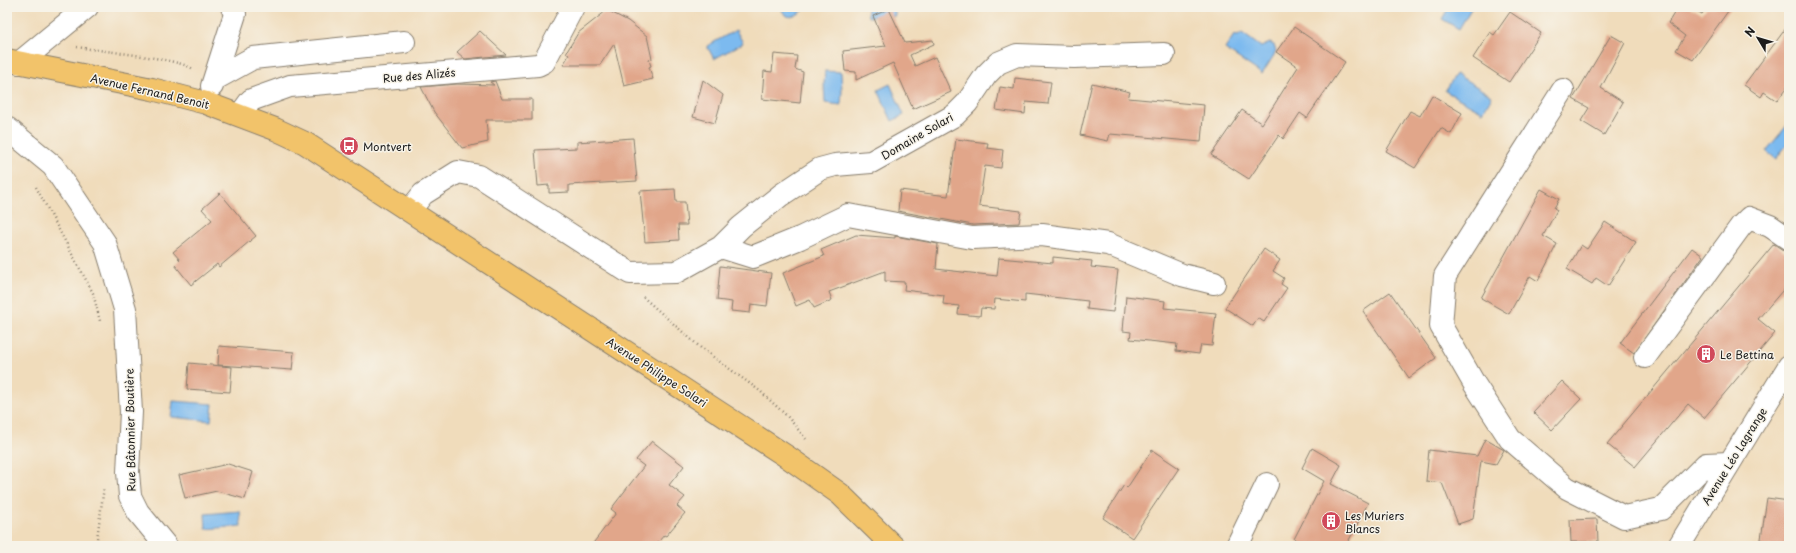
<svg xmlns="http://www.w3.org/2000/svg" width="1796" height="553" font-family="'Playpen Sans',sans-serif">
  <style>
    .water { fill: #7bbaef; stroke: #4c6b86 }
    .building { fill: #e1a68a }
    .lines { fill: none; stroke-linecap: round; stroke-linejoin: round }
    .minor-casing { stroke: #867c6c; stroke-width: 24 }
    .major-casing { stroke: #867c6c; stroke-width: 24 }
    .path { stroke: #867c6c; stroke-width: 2.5; stroke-dasharray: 1 3; stroke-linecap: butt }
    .minor { stroke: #fff; stroke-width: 22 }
    .major { stroke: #f2c36a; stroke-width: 22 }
    .labels { text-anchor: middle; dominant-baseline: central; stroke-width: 3; stroke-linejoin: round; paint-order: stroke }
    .street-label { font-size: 11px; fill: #1c1c1c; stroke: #f7f3e8 }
    .poi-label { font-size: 11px; fill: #1c1c1c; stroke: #f7f3e8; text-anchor: start }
  </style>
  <rect width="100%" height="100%" fill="#f7f3e8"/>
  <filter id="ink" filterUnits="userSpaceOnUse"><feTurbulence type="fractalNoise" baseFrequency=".025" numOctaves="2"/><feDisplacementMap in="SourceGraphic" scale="8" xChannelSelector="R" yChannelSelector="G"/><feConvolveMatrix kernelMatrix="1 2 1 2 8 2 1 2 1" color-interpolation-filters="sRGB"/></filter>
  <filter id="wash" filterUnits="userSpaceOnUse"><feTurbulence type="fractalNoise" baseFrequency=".012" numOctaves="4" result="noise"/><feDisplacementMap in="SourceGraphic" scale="16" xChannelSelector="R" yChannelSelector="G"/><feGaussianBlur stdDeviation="0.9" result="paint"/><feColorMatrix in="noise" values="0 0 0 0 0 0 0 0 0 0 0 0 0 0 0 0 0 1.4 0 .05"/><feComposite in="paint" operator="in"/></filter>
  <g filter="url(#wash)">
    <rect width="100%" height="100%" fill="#f0dcbb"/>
    <!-- water -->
    <path class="water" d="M780,7H812C800,9 796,21 785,15Z
      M867,7H895V16L868,17Z
      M1449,7H1472L1459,29L1442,19Z
      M736,30L743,43L714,59L707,46Z
      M1242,33L1261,47L1270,43L1274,45L1276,52L1262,74L1225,49L1234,35L1238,36Z
      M825,71L841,72L842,91L841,105L825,103L824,84Z
      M1456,74L1492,96L1483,112L1445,91Z
      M890,84L904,115L892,121L878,90Z
      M1789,123V142L1776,159L1766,151Z
      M173,401L213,404L211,421L171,417Z
      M240,511L241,526L206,529L205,514Z"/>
    <g id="blocks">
      <!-- building -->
      <path class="building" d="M1678,7H1690L1702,14L1707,7H1731L1693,60L1676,50L1685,36L1668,23Z
        M605,9L628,21L647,36L652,59L649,60L651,66L649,67L653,79L624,86L614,44L600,65H563L569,55L566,53L578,33L606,11Z
        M889,9L905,43L933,40L934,44L910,55L915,66L935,57L951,92L913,109L893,63L856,80V72L845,71L843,51L886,46L873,16Z
        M1510,12L1541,33L1509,82L1473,58L1490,32L1494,35Z
        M1789,24V85L1777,101L1764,92L1761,97L1744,85Z
        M1294,27L1345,62L1307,118L1300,113L1283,139L1279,135L1249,179L1211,155L1242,110L1262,124L1298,67L1276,52Z
        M480,31L506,55L465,59L457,52Z
        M1611,35L1625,43L1601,88L1623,102L1604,135L1581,121L1589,108L1573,99Z
        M774,54L797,56L795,69L803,72L800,103L762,99L764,71L772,72Z
        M1015,78L1051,82L1048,104L1026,102L1025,114L996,110L1000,87L1014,89Z
        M703,80L723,95L715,123L693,117Z
        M495,81L502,99H532V120H486L488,142L462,148L434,112L421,87L457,84L494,85L490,82Z
        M1092,83L1130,92L1128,98L1204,105L1201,142L1110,134L1108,141L1080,135Z
        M1432,95L1462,113L1451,134L1441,128L1415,168L1386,151L1410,111L1420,116Z
        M633,138L637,181L569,185V192L549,193V185L538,186L535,150L577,148V142Z
        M956,139L988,143L987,148L1003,150L1001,168L985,166L979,206L1021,211L1019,223L973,225L898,211L900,190L948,196Z
        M675,189L676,202H685L687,225H678L679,240L645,242L640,191Z
        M1541,189L1559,199L1554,208L1557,210L1543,236L1557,244L1538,281L1530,276L1509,314L1481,298Z
        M220,193L256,236L219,267L217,264L191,285L175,265L180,260L173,252L212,220L202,209Z
        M1605,222L1636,242L1608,286L1596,278L1592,284L1567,269L1581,245L1587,249Z
        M856,235L895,238V236L938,244L936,269L971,273L997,276L999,258L1053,263V257L1092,261L1091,267L1118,270L1113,312L1087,309L1088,301L1025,294V302L995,299L994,309L981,308L980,316L958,314L959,306L943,304L944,295L904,290L905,282L885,281V271L829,292L832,300L814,308L810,300L796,306L783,273L824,256L821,250Z
        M1774,244L1789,254V283L1758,319L1775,333L1704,418L1688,404L1635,467L1607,444Z
        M1692,248L1703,256L1634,353L1620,343Z
        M1264,249L1280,260L1273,271L1284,278L1281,284L1287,288L1264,322L1258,318L1253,326L1225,308Z
        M720,266L771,273L767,306L751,304L750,313L741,312L731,311L732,302L717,300Z
        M1390,292L1436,358L1409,378L1363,311Z
        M1126,296L1165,301L1164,308L1216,313L1212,346L1201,345L1199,354L1176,351L1177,344L1130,339L1131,332L1123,331Z
        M219,346L294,352L292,370L218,365Z
        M189,363L232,367L230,392L187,389Z
        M1562,381L1581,399L1552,430L1533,412Z
        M1485,439L1504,450L1496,464L1481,461L1473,519L1458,524L1442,483L1426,481L1429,450L1477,456Z
        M652,441L684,466L669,485L685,497L677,506L685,513L666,536L664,535L655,546H591L616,513L611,509L644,466L636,460Z
        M1312,448L1341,465L1331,484L1368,503L1346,546H1307L1294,539L1324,481L1302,468Z
        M1152,450L1179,468L1132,538L1103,518L1124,485L1127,488Z
        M228,464L253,472L245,499L217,491L185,498L179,475Z
        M1767,498L1789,501V546H1760Z
        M1597,519L1598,542H1571L1570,520Z"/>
    </g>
  </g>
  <g filter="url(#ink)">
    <use href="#blocks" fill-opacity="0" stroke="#867c6c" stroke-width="1"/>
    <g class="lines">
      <!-- minor casing -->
      <g class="minor-casing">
        <path id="minor" d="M19,63L87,7
          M215,79L253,58L404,42
          M212,86L235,14L232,7
          M1563,90L1445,276L1441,326L1475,385L1510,439L1567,488L1624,517L1661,509L1706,464L1729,463
          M240,115L251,100L290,86L538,65L544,62L573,7
          M7,128L53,166L105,243L125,309L131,412L128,472L130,496L138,512L166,546
          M410,210L423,194L458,172L479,176L630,273L676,272L721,247L753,257L800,238L848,215L972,238L1042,235L1108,244L1182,275L1214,283
          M721,247L741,227L781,195L820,169L835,165L871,162L955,115L967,103L986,75L998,63L1017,55L1074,57L1164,54
          M1645,357L1741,226L1749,218L1770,226L1789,239
          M1237,546L1267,484
          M1679,546L1789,366"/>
      </g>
      <!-- major casing -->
      <g class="major-casing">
        <path id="major" d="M7,60L152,89L206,103L275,129L305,143L789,458L840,494L893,546"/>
      </g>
      <!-- path -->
      <path class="path" d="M77,47C100,51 178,58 193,69
        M36,187L93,293L100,321
        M643,297L701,348L760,391L787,416L806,439
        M96,546L104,487"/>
      <!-- minor -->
      <use href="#minor" class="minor"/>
      <!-- major -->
      <use href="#major" class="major"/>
    </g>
  </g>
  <!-- icons -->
  <defs>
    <g id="bus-disc" transform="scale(1)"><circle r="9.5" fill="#d1495b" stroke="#f7f3e8"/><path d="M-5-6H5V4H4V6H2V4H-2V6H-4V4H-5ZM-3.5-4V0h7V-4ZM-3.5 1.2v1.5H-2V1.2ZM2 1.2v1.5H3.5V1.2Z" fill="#fff"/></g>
    <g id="building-disc" transform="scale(1)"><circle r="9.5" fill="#d1495b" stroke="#f7f3e8"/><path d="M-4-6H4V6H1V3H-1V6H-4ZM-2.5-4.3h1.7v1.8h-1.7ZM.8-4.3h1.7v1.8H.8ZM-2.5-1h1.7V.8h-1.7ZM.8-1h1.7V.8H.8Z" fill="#fff"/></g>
  </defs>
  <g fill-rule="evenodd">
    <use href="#bus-disc" x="349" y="146"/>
    <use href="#building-disc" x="1706" y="354"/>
    <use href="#building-disc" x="1331" y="521"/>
  </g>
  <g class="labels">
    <!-- street labels -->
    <g class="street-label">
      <text transform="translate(419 75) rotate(-5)">Rue des Alizés</text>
      <text transform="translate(150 91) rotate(13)">Avenue Fernand Benoit</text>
      <text transform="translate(917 136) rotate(-30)">Domaine Solari</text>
      <text transform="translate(657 372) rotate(33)">Avenue Philippe Solari</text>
      <text transform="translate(130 430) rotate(-91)">Rue Bâtonnier Boutière</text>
      <text transform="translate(1734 456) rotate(-58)">Avenue Léo Lagrange</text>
    </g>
    <!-- poi labels -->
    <g class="poi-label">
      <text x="363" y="146">Montvert</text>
      <text x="1720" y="354">Le Bettina</text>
      <text x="1345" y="515">Les Muriers<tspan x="1345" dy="13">Blancs</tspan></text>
    </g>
  </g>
  <!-- margin -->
  <rect width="1796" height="553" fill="none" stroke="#f7f3e8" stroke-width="24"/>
  <!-- north arrow -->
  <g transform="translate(1758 38) rotate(308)" stroke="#f7f3e8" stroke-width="3" paint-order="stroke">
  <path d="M0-3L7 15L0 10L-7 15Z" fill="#1c1c1c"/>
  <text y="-6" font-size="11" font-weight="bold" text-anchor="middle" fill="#1c1c1c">N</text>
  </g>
</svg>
